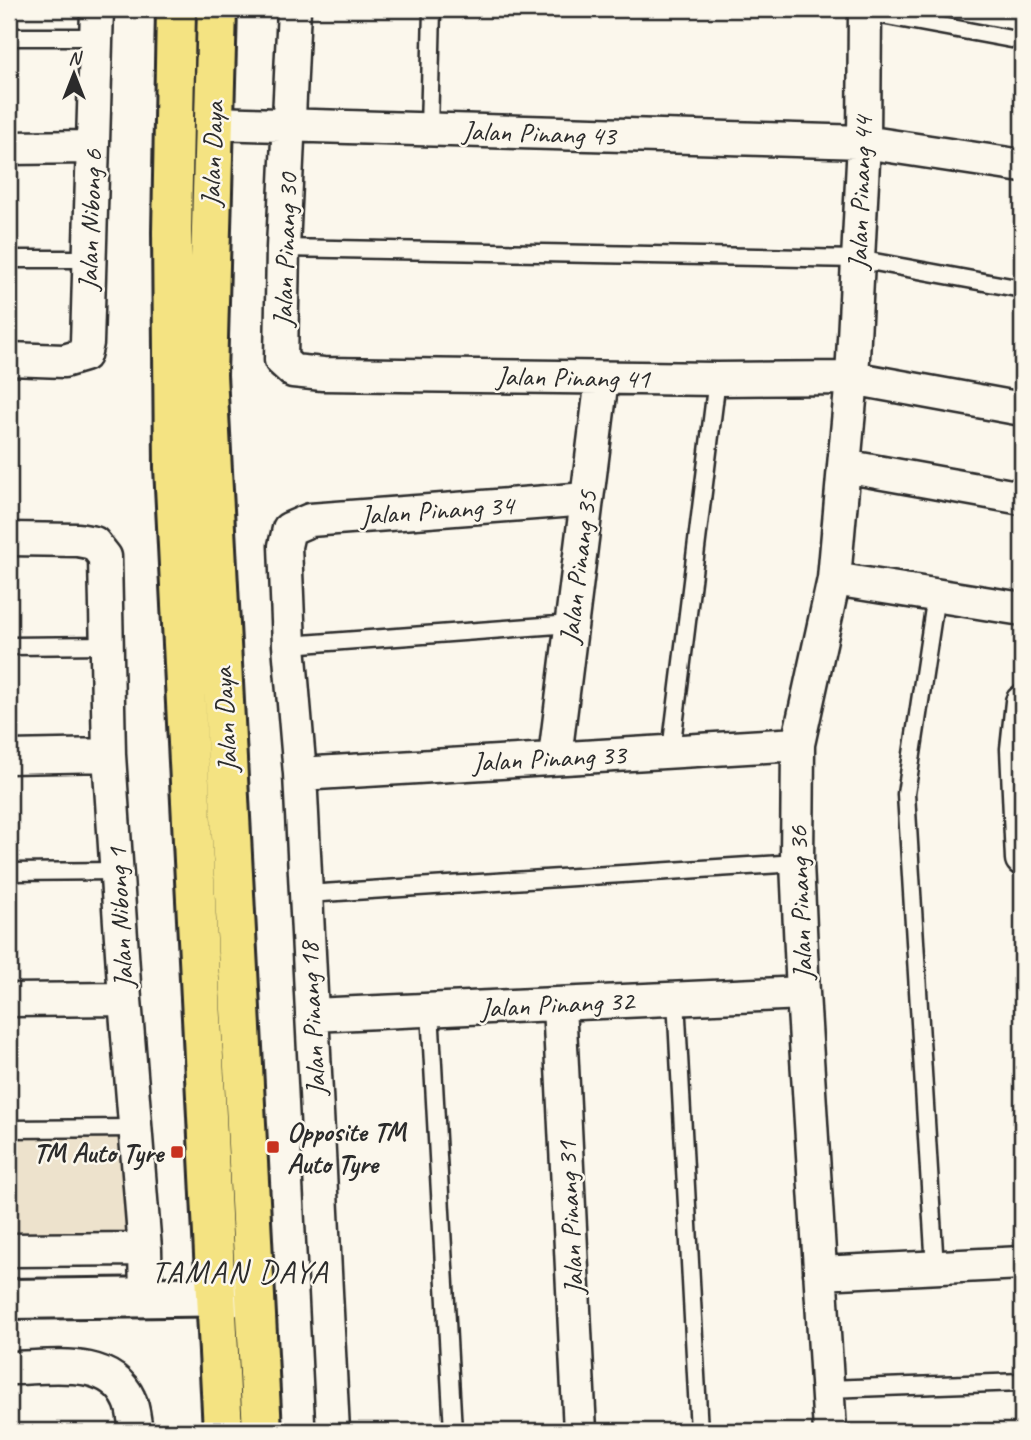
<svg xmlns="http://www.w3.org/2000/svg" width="1031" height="1440" font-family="Caveat,sans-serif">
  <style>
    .built { fill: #ede2cc }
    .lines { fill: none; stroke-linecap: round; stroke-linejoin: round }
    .lane-casing { stroke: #2b2b2b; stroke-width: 21 }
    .street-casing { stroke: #2b2b2b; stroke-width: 37 }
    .secondary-casing { stroke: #2b2b2b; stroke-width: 44 }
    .primary-casing { stroke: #2b2b2b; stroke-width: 44 }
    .lane { stroke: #fbf7ec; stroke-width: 16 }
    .street { stroke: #fbf7ec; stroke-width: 32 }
    .secondary { stroke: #fbf7ec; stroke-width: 38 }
    .primary { stroke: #f4e382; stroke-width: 38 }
    .poi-dot { fill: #c8321e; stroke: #fbf7ec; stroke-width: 2.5 }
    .labels { text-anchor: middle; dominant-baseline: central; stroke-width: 5; stroke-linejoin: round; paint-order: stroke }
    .street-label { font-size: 28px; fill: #2b2b2b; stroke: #fbf7ec }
    .poi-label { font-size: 28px; font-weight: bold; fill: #2b2b2b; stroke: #fbf7ec; text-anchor: start }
    .quarter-label { font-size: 32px; letter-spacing: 2px; fill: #2b2b2b; stroke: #fbf7ec }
  </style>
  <rect width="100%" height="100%" fill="#fbf7ec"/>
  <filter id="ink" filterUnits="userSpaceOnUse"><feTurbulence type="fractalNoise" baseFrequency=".0143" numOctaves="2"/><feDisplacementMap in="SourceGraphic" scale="14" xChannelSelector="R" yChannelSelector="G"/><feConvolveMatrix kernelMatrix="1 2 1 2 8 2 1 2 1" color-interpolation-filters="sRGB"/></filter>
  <g filter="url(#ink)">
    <!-- built -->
    <path class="built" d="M9,1136H126L134,1240L9,1241Z"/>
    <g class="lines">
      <!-- lane casing -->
      <g class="lane-casing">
        <path id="lane" d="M865,12L1022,41
          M9,37H96
          M429,130L432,9
          M283,248L858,259L1022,289
          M9,259H89
          M289,645L571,624
          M9,646L108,645
          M671,751L717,379
          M9,872L118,871
          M306,894L797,863
          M676,999L699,1431
          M430,1010L453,1431
          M9,1129L135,1128
          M935,1268L906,794L936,595
          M827,1389L1022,1382"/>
      </g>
      <!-- street casing -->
      <g class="street-casing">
        <path id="street" d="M294,9L283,248L281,360L293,371L323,374L717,379L852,378L1022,409
          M213,123L864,142L1022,166
          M9,148L92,147
          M9,359L64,361L84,355L87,343L97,9
          M844,466L1022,498
          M9,539L78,540L94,543L105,557L109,755L125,999L145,1249L146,1297
          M834,579L1022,609
          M1022,702L1017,749L1022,859
          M9,757L109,755
          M555,757L602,378
          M300,774L798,744
          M9,1000L125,999
          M559,1005L580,1431
          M312,1015L803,993
          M9,1250L145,1249
          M820,1273L1022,1263
          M9,1368C48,1368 109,1355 129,1399C134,1408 134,1421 136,1431
          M333,1431L300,774L289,645L285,546L289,529L310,520L587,499
          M830,1431L803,993L797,863L798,744L834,579L844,466L852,378L864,142L865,9"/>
      </g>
      <!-- secondary casing -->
      <g class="secondary-casing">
        <path id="secondary" d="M9,1299L250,1296"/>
      </g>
      <!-- primary casing -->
      <g class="primary-casing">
        <path id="primary" d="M176,9L172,232L174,467L223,1431
          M217,9L207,375L262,1431"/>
      </g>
      <!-- lane -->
      <use href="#lane" class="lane"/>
      <!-- street -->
      <use href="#street" class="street"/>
      <!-- secondary -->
      <use href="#secondary" class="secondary"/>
      <!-- primary -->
      <use href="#primary" class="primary"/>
    </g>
  </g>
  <!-- markers -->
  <g class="poi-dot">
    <rect x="266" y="1140" width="14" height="14" rx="3.5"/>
    <rect x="170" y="1145" width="14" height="14" rx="3.5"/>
  </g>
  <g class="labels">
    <!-- street labels -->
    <g class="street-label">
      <text transform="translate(539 133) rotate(2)">Jalan Pinang 43</text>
      <text transform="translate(212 154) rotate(-88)">Jalan Daya</text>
      <text transform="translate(860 193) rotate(-88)">Jalan Pinang 44</text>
      <text transform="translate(90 220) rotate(-88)">Jalan Nibong 6</text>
      <text transform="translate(285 250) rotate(-88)">Jalan Pinang 30</text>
      <text transform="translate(573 377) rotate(1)">Jalan Pinang 41</text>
      <text transform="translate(437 510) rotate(-4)">Jalan Pinang 34</text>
      <text transform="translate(578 567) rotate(-83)">Jalan Pinang 35</text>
      <text transform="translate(225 720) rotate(-93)">Jalan Daya</text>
      <text transform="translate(549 758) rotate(-3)">Jalan Pinang 33</text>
      <text transform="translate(800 903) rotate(-92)">Jalan Pinang 36</text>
      <text transform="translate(120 918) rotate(-93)">Jalan Nibong 1</text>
      <text transform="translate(557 1004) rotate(-3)">Jalan Pinang 32</text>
      <text transform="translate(312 1019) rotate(-93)">Jalan Pinang 18</text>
      <text transform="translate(570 1218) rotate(-93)">Jalan Pinang 31</text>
    </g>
    <!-- poi labels -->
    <g class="poi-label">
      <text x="287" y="1131">Opposite TM<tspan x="287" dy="32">Auto Tyre</tspan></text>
      <text x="163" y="1152" text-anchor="end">TM Auto Tyre</text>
    </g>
    <!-- quarter labels -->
    <g class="quarter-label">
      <text x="240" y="1271">TAMAN DAYA</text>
    </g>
  </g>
  <!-- margin -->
  <rect width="1031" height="1440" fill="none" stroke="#fbf7ec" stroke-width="35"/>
  <rect x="18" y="18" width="996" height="1405" fill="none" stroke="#2b2b2b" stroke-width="2.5" filter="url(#ink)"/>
  <!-- north arrow -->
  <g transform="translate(74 74)" stroke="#fbf7ec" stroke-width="5" paint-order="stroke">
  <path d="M0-5L12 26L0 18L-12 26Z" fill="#2b2b2b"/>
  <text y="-10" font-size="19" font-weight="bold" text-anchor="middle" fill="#2b2b2b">N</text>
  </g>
</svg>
